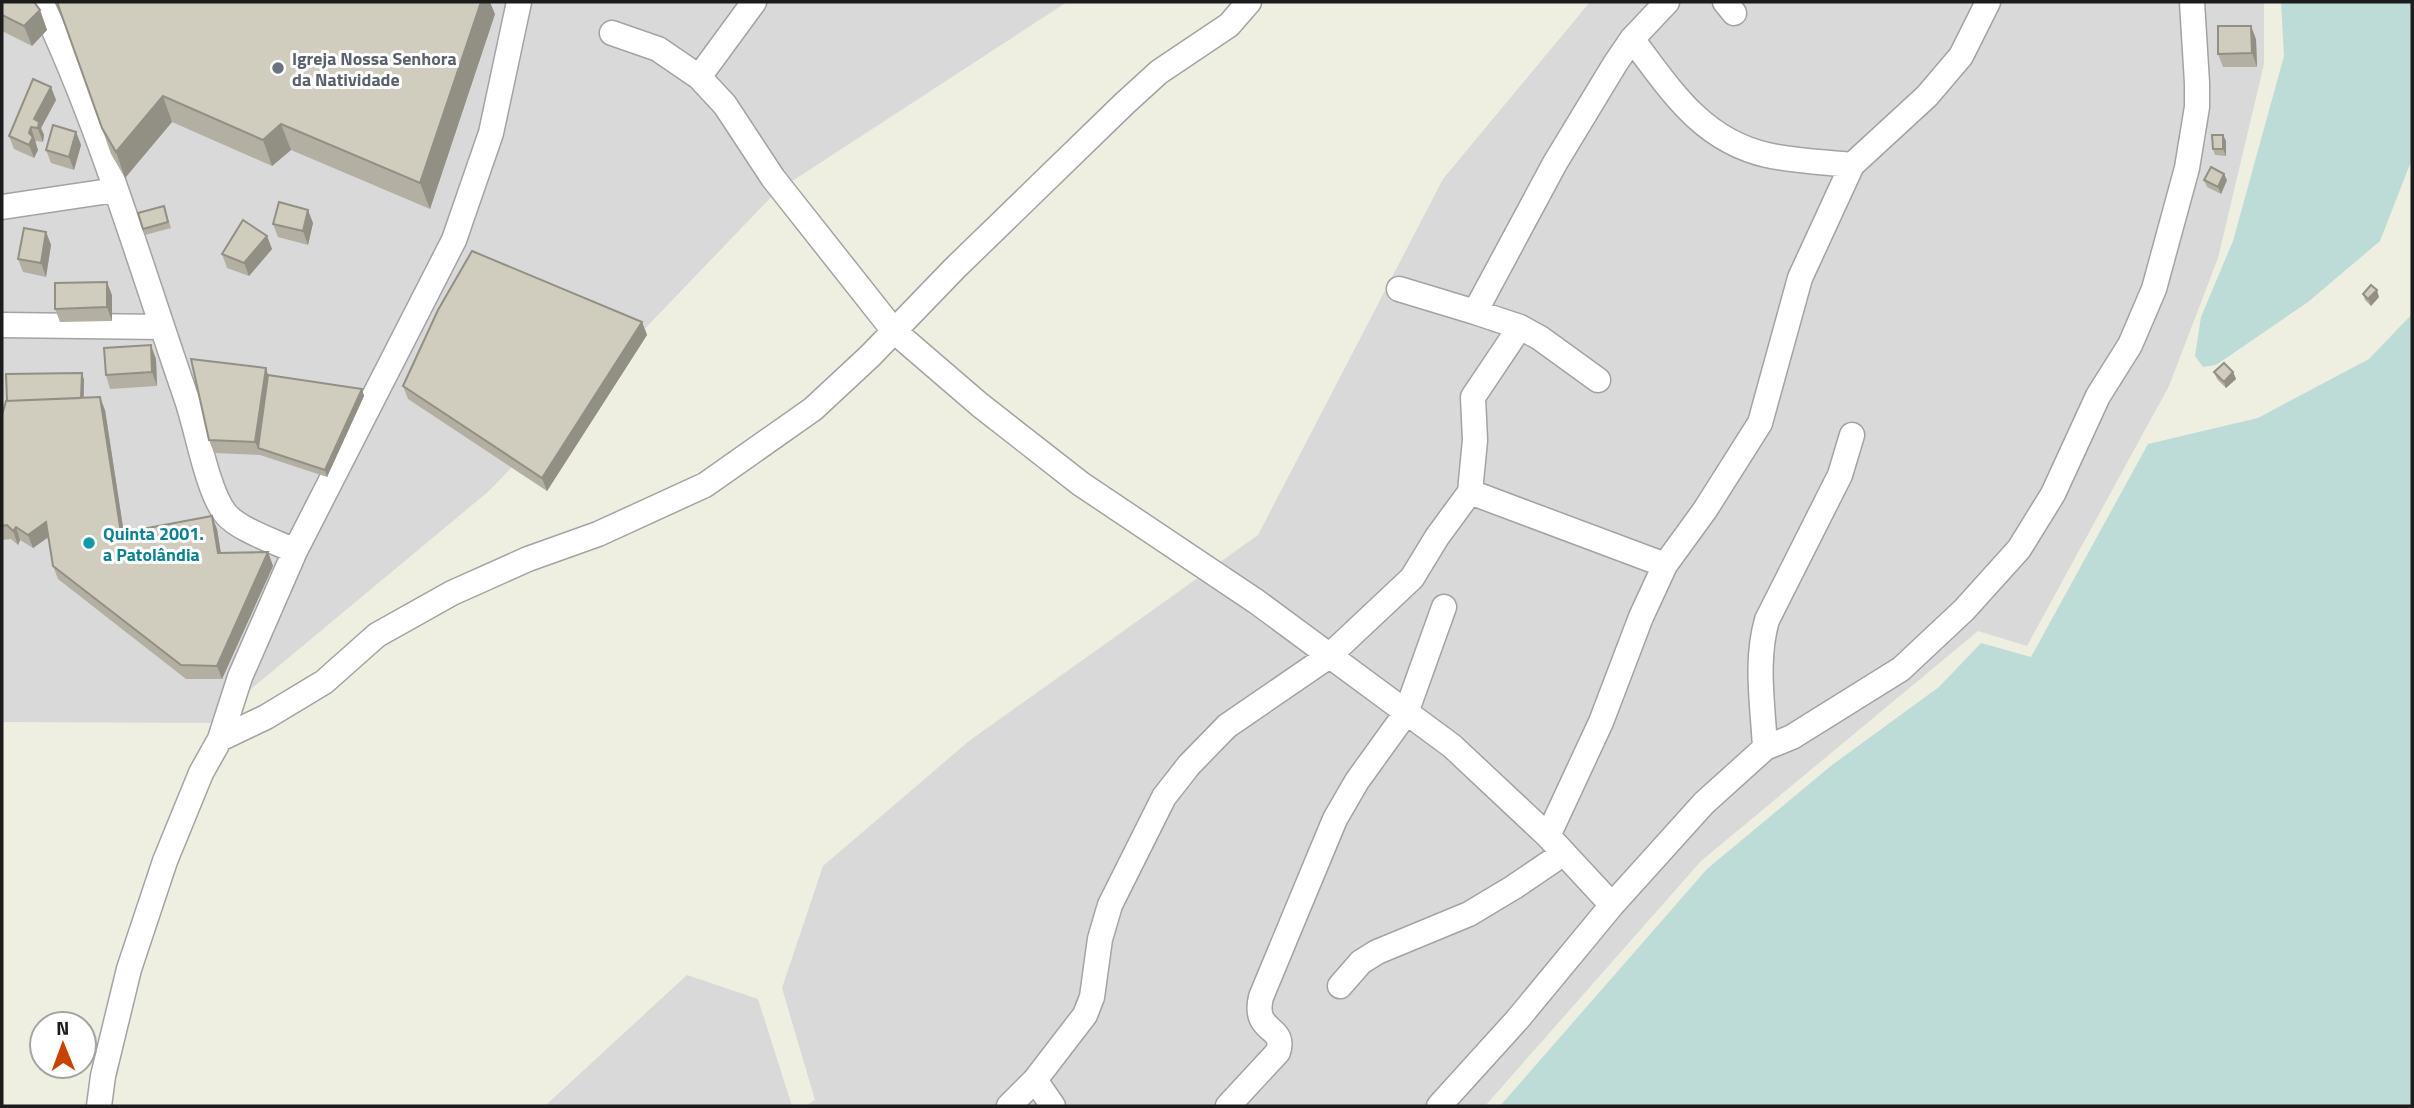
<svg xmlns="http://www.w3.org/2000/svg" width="2414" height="1108" font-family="'Titillium Web',sans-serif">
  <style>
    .residential { fill: #dad9d9 }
    .wetland { fill: #bddcd8 }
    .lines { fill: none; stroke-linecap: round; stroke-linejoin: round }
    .street-casing { stroke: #a3a3a3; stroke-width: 27 }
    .street { stroke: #fff; stroke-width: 24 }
    .wall { fill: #b3afa3 }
    .shaded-wall { fill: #928f85 }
    .building { fill: #d0ccbe; stroke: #928f85; stroke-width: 2 }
    .worship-dot { fill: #6b7280; stroke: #fff; stroke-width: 2.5 }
    .culture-dot { fill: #0f9aa8; stroke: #fff; stroke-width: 2.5 }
    .labels { text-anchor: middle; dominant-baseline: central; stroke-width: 6; stroke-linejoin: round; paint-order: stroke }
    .worship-label { font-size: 18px; font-weight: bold; fill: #5b616d; stroke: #fff; text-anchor: start }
    .culture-label { font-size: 18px; font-weight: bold; fill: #0d838f; stroke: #fff; text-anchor: start }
  </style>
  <rect width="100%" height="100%" fill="#eeeee1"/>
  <!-- residential -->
  <path class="residential" d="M2,2H1067L777,191L489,491L210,723L2,722Z
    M1590,2H2264V64L2218,258L2169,386L2027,646L1978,631L1701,861L1485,1106H805L815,1100L782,988L823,866L969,741L1258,535L1443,179Z
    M687,975L758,999L792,1106H536L546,1105Z"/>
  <!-- wetland -->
  <path class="wetland" d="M2281,2H2412V159L2380,241L2308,302L2216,365L2203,367L2195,356L2201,317L2233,241L2284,56Z
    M2412,314V1106H1500L1707,869L1832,765L1939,687L1981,643L2031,657L2148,444L2258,418L2369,359Z"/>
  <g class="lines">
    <!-- street casing -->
    <g class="street-casing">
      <path id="street" d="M41,2C101,128 140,265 186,397C197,428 207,490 225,513C237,529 276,542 295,551
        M1725,2L1734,13
        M612,33L658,49L699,77L725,105L773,178L894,331L980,405L1081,484L1257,602L1452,746L1548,836L1612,905
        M1632,39C1670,89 1701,140 1767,155C1794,161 1824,162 1852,165
        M699,77L754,2
        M2,207L116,190
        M1399,289L1475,312
        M2,325L162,327
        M1598,380L1540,338L1520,327L1475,312L1555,163L1615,64L1632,39L1667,2
        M1470,492L1665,565
        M220,739L266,717L324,682L377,635L452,593L528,559L598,534L705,485L813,409L870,356L955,268L1125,103L1159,72L1229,25L1249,2
        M1765,748C1763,706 1755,661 1767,620L1840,475L1852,435
        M1548,836L1601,722L1641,617L1665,565L1705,510L1760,423L1800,278L1852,165L1927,96L1961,56L1988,2
        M1340,986L1361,962L1377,952L1469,914L1514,887L1564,853
        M1035,1080L1053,1106
        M99,1106L103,1076L129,969L165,861L201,773L220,739L240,677L295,551L454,240L491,133L519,2
        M1009,1106L1035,1080L1085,1015L1092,997L1100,939L1110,905L1164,797L1189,765L1227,726L1329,656L1412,578L1437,537L1470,492L1475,440L1473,397L1520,327
        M1228,1106L1278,1052C1287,1025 1252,1034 1261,997L1335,819L1357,781L1406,713L1444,607
        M1439,1106L1517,1020L1612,905L1704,803L1765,748L1792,737L1901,669L1964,610L2019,549L2053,494L2098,396L2130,345L2154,289L2187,168L2197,107V83L2192,2"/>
    </g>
    <!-- street -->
    <use href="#street" class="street"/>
  </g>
  <!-- wall -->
  <path class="wall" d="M2,2L40,10L47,30L32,46L2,31Z
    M57,2L495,14L430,209L291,150L272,166L172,122L125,178L111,154Z
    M2256,39L2257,67H2223L2218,54Z
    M51,87L56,100L41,128L44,135L43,142L36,141L35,143L38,150L34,158L14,149L9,136Z
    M76,132L81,145L74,170L51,163L46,150Z
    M2223,135L2226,141V156L2215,155L2213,149Z
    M2204,180H2227L2221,194L2207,187Z
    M164,206L171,228L145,235L143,229Z
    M313,223L308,245L278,237L273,224Z
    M46,232L51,245L46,277L23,272L18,259Z
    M267,236L272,249L249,276L227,268L222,254Z
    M2363,294L2379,297L2371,306L2365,300Z
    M112,295V321L60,322L55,309Z
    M642,322L647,335L547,491L408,399L403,386Z
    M156,359L157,386L110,389L106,375Z
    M2214,372H2233L2236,379L2226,388L2217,379Z
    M82,373L84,380V397L105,410L124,533L217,529L221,553L268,552L273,566L222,679H186L58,579L53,566L49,537L33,548L20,540L18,545L11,539L2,540V415Z
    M268,375L362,389L364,396L327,477L260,455L214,453L209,440Z"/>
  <!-- shaded-wall -->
  <path class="shaded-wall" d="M481,2H490L495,14L430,209L420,183Z
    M40,10L47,30L32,46L24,26Z
    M2251,26L2256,39L2257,67L2252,53Z
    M51,87L56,100L41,128L44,135L43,142L34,119Z
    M163,96L172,122L125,178L116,152Z
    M281,124L291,150L272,166L263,140Z
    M31,127L38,150L34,158L29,145V133Z
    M76,132L81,145L74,170L69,157Z
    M2223,135L2226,141V156L2223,149Z
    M2224,174L2227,180L2221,194L2218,187Z
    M308,210L313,223L308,245L303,231Z
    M46,232L51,245L46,277L41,263Z
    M267,236L272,249L249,276L244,263Z
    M107,282L112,295V321L107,307Z
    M2377,290L2379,297L2371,306L2368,299Z
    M642,322L647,335L547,491L542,478Z
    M151,345L156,359L157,386L152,372Z
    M266,368L270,381L258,448L255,442Z
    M2233,372L2236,379L2226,388L2224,382Z
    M82,373L84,380L83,409L81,402Z
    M362,389L364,396L327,477L325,470Z
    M100,397L105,410L126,547L121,533Z
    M212,516L217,529L223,567L218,553Z
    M46,522L51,535L33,548L28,535Z
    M16,527L20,540L18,545L13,531Z
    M268,552L273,566L222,679L217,666Z"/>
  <!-- building -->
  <path class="building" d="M2,2H34L40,10L24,26L2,15Z
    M57,2H481L420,183L281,124L263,140L163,96L116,152L102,128Z
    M2218,26H2251L2252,53L2218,54Z
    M33,79L51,87L34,119L39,122L38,128L31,127L29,133L33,137L29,145L9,136Z
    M53,125L76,132L69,157L46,150Z
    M2212,135H2223V149H2213Z
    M2211,167L2224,174L2218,187L2204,180Z
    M279,202L308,210L303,231L273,224Z
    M164,206L168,222L143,229L138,213Z
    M243,220L267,236L244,263L222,254Z
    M24,228L46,232L41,263L18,259Z
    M472,251L642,322L542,478L403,386L438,310Z
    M107,282V307L55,309V283Z
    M2371,285L2377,290L2368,299L2363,294Z
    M151,345L152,372L106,375L104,348Z
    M191,359L266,368L255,442L209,440Z
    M2224,363L2233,372L2224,382L2214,372Z
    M82,373L81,398L7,401L6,374Z
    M268,375L362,389L325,470L258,448Z
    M100,397L121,533L212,516L218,553L268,552L217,666L181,665L53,566L46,522L28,535L16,527L13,531L7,525L2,526V415L6,401Z"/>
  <!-- markers -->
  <circle class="worship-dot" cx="278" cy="68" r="7"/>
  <circle class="culture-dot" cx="89" cy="543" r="7"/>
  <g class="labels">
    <!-- worship labels -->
    <g class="worship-label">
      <text x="292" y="58">Igreja Nossa Senhora<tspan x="292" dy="21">da Natividade</tspan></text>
    </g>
    <!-- culture labels -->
    <g class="culture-label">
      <text x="103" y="533">Quinta 2001.<tspan x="103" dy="21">a Patolândia</tspan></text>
    </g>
  </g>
  <!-- border -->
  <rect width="2414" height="1108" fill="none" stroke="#1c1c1c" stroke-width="7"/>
  <!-- north arrow -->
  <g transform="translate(63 1045) rotate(359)"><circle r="33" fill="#ffffff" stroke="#a4a4a4" stroke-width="2"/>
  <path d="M0-5L12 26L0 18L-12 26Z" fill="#c84300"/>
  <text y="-10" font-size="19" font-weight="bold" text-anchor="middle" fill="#1c1c1c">N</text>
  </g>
</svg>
